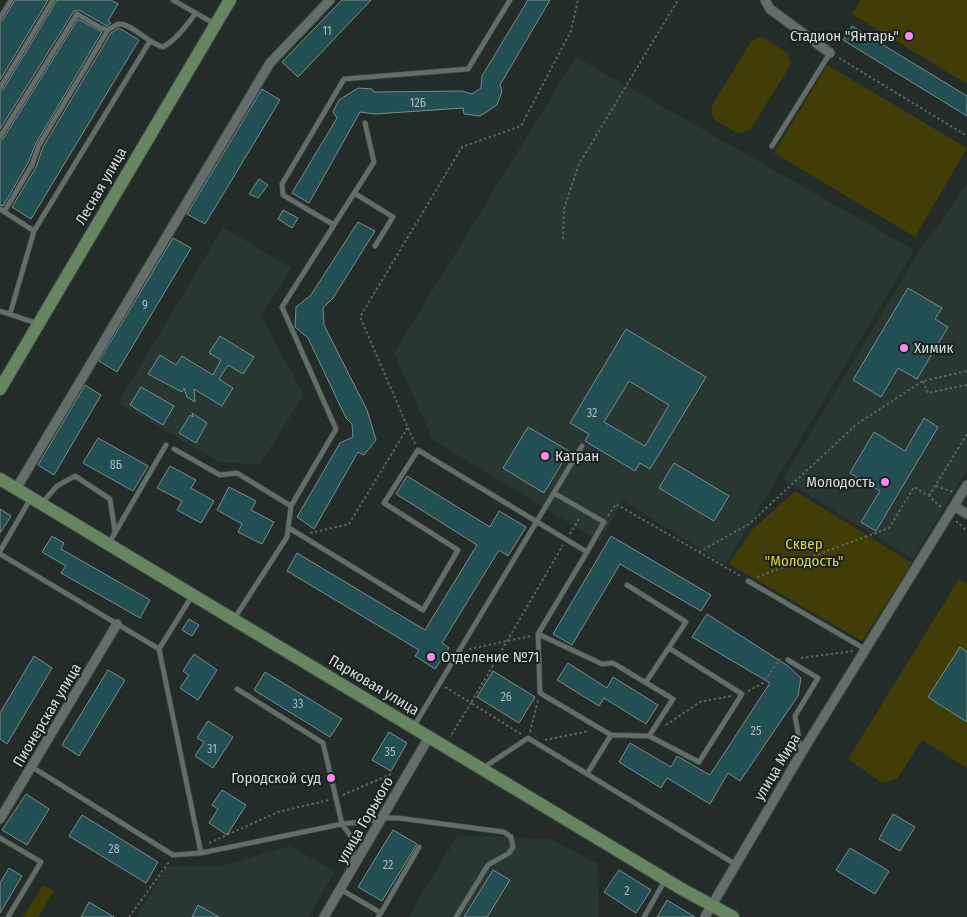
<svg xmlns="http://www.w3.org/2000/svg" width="967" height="917" font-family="'Fira Sans Condensed',sans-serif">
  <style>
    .built { fill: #283731 }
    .green { fill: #413d07 }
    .building { fill: #224f52; stroke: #7e8a8a; fill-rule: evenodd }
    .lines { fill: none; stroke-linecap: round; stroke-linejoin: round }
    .lane-casing { stroke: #414946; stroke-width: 6 }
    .street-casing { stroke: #414946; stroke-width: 11 }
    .secondary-casing { stroke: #414946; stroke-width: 14 }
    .path { stroke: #5d6561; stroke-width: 2; stroke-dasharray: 2.5 2.5; stroke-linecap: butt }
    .lane { stroke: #636d69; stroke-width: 4.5 }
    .street { stroke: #636d69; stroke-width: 9 }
    .secondary { stroke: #688562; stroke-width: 12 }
    .poi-dot { fill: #f589ef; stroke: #19221e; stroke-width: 2 }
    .labels { text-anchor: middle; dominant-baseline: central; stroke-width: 4; stroke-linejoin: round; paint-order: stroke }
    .number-label { font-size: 12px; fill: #abbaba }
    .poi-label { font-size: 15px; fill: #d9dedc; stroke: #19221e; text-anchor: end }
    .street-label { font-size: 15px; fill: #d9dedc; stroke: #19221e }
    .park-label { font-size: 15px; fill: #ded34b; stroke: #19221e }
  </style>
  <rect width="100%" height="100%" fill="#232c28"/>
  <!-- built -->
  <path class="built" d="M576,57L914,250L725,565L623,500L600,542L433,440L394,353Z
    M967,184V470L913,559L783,479L917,255Z
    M223,227L291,268L261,317L304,395L259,465L219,462L118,403Z
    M458,835L550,839L598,864L599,917H408Z
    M290,846L335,871L308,917H136L166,867H217Z"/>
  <!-- green -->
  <path class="green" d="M861,0H967V84L852,14Z
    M758,37H762L786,52L788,54L791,64L750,130L744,132L737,133L714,119L712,115V105L751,42Z
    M827,65L967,148L915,237L774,153Z
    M795,491L912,563L862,641L729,564L753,529Z
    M959,579L967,584V768L922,740L897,779L882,783L848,759Z
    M43,885L54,891L38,917H23Z"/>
  <!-- building -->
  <path class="building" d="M15,0H48L0,80V22L3,20Z
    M57,0H111L118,4L108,21L111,23L107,26L79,10L74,11L0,129V92L3,90Z
    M342,0H371L298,77L282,62Z
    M528,0H550L500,85L502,91L497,105L480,116L464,114L463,108L375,114L360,112L309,203L292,193L337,118L333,112L339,100L358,88L372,89L374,92L462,91L472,94L481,88L482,76Z
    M78,19L102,32L36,143L28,163L3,206L0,205V141L3,139Z
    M852,26L967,96V116L843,40Z
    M119,28L139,40L31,219L12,207L36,167L43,147L111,33Z
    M262,89L280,100L205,224L187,214Z
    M259,179L268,185L258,198L249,194Z
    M283,210L298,218L292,228L278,219Z
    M358,222L375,231L333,298L323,308L324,325L367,410L376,440L364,455L358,452L314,529L297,517L340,443L353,437L352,424L346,418L308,338L295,327L296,307L311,295Z
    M173,238L191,248L117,372L99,361Z
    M908,288L942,308L935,319L948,327L917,379L898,368L881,397L853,380Z
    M626,329L706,377L650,469L640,463L635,471L585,441L589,434L570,423ZM629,381L669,405L645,446L604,422Z
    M220,336L254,357L243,374L228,365L219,379L233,388L222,406L194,389L195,402L187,397L184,388L182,392L148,374L160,355L176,365L182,356L213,375L221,360L209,353Z
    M85,385L101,395L54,475L38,465Z
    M141,387L174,406L163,425L130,405Z
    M192,413L207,423L196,443L179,433L190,415L193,417Z
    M924,418L938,427L876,531L861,522L880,491L850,473L874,432L905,451Z
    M528,427L569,451L544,493L503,468Z
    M98,438L148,466L133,491L83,463Z
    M674,463L729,496L714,521L659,488Z
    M170,466L196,480L191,488L214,501L201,523L177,510L182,501L157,488Z
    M407,476L490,527L499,511L526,527L508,556L499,550L442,643L449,648L435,669L415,656L419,650L287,571L297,553L425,630L477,545L396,494Z
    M229,487L256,501L251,510L274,522L262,544L238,532L242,524L217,510Z
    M0,509L11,516L0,533Z
    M52,536L64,543L61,549L150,600L140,618L61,573L66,566L42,552Z
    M611,536L711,595L701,611L620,564L572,645L553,634Z
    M707,614L788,666L801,678L798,696L740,781L728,773L710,804L667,778L661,788L619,762L630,743L671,767L677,756L710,775L770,683L692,637Z
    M189,619L199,625L192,636L182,630Z
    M960,647L967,652V722L928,697Z
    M194,654L217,670L198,700L180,688L189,675L183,671Z
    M34,656L52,668L7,744L0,739V713Z
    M568,663L607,688L613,677L658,705L646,724L604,698L599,706L557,680Z
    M108,670L125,680L79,756L62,745Z
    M493,671L535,697L519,723L477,697Z
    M265,672L342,719L330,737L254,690Z
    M208,721L233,737L213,768L195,756L204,742L197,738Z
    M389,732L407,743L391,771L372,760Z
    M222,790L246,805L227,835L209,823L218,809L212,805Z
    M26,794L49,809L27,845L2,830Z
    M893,814L915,827L900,851L879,839Z
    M82,815L158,862L146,883L69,836Z
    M393,830L417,844L382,901L358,887Z
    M850,848L889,871L875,894L836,870Z
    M9,868L22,876L0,913V883Z
    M493,870L510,880L487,917H464Z
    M619,870L651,890L636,913L604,892Z
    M667,900L695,917H657Z
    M89,902L114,917H81Z
    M198,905L219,917H192Z"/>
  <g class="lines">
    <!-- lane casing -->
    <g class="lane-casing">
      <path id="lane" d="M173,0L215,24
        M0,18L11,0
        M0,88L53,0
        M0,137L77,14L101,28L108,30
        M772,146L830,53
        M354,193L393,217L375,246
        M0,209L34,231L10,314
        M4,212L32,165L39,145L108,30C111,28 115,25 119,24C131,23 149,44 163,47C177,39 186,26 196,13
        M334,225L374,162L365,123
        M34,231L150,41
        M0,311L36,323
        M174,449L220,475L237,473L291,506
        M42,503L57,486L75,476L110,499L115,532
        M289,528L423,610L458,550L384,503L418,450L587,552L604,522L554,493
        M109,543L166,445
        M0,551L31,498
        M587,552L538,634L602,664L613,663L673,699L649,736L699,762L742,694L669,648
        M0,554L159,649L192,596
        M748,581L865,649
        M627,585L686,622L646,682
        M234,619L287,537L291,506L336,429L282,307L334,225L283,195L282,184L344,79L468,69L510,0
        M538,634L540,693L611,735L587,774
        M159,649L201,853L342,824L380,820
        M788,660L818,678L795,716L801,750
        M237,689L323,743L342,824L352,838L354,847L349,866
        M414,726L582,446
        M611,735L649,736
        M32,767L173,855L201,853
        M483,768L528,738L735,864
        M383,818H398L504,832L511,837L513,847L509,853L488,865L456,917
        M0,838L41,862L8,917
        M341,887L340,889L381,913L378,917
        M381,913L419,847
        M644,917L664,882"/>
    </g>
    <!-- street casing -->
    <g class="street-casing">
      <path id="street" d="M765,0L770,9L830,53
        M16,489L270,63L330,0
        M954,506L967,514
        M0,819L117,624
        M324,917L429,737
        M705,917L802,752L967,485"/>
    </g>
    <!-- secondary casing -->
    <g class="secondary-casing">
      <path id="secondary" d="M0,389L230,0
        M0,479L680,888L733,917"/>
    </g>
    <!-- path -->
    <path class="path" d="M839,58L967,136
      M563,239L564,209L579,164L678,0
      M923,381L928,393L967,385
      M415,444L360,317L462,147L521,126L571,31L578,0
      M936,486L953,492
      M929,496L967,434
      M608,516L616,504L742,577
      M956,521L967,531
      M310,533L349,524L408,427
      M570,534L580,517
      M699,552L749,524L857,424L923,381L967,371
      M757,577L889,528L914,487L929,496L942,508
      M469,649L531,636
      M801,658L853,651
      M445,687L471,703L450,737
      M748,691L763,683L780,659
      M666,725L700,702L731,696
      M530,732L538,700
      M521,734L471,703L563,545
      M545,740L589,731
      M343,795L391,774
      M209,843L278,812L329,800
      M129,917L169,862"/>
    <!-- lane -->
    <use href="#lane" class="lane"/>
    <!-- street -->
    <use href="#street" class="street"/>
    <!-- secondary -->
    <use href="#secondary" class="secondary"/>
  </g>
  <!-- markers -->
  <g class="poi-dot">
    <circle cx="909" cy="36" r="5"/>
    <circle cx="904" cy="348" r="5"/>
    <circle cx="545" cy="456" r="5"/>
    <circle cx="885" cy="482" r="5"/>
    <circle cx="431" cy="657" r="5"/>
    <circle cx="331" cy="778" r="5"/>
  </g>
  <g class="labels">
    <!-- number labels -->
    <g class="number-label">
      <text x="327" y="31">11</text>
      <text x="418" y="103">12Б</text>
      <text x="145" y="305">9</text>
      <text x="592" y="413">32</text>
      <text x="116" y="465">8Б</text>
      <text x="506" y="697">26</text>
      <text x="298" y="704">33</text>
      <text x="756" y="731">25</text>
      <text x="212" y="749">31</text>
      <text x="390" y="752">35</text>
      <text x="114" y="849">28</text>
      <text x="388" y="865">22</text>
      <text x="627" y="891">2</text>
    </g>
    <!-- poi labels -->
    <g class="poi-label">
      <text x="899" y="36">Стадион "Янтарь"</text>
      <text x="914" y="348" text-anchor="start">Химик</text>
      <text x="555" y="456" text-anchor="start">Катран</text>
      <text x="875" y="482">Молодость</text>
      <text x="441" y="657" text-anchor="start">Отделение №71</text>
      <text x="321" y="778">Городской суд</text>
    </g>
    <!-- street labels -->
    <g class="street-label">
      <text transform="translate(101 186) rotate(-60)">Лесная улица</text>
      <text transform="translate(374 685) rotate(31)">Парковая улица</text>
      <text transform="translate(47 715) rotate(-59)">Пионерская улица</text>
      <text transform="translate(777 767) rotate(-59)">улица Мира</text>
      <text transform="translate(365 820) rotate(-60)">улица Горького</text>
    </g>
    <!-- park labels -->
    <g class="park-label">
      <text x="804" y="544">Сквер<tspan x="804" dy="17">"Молодость"</tspan></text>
    </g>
  </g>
</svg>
